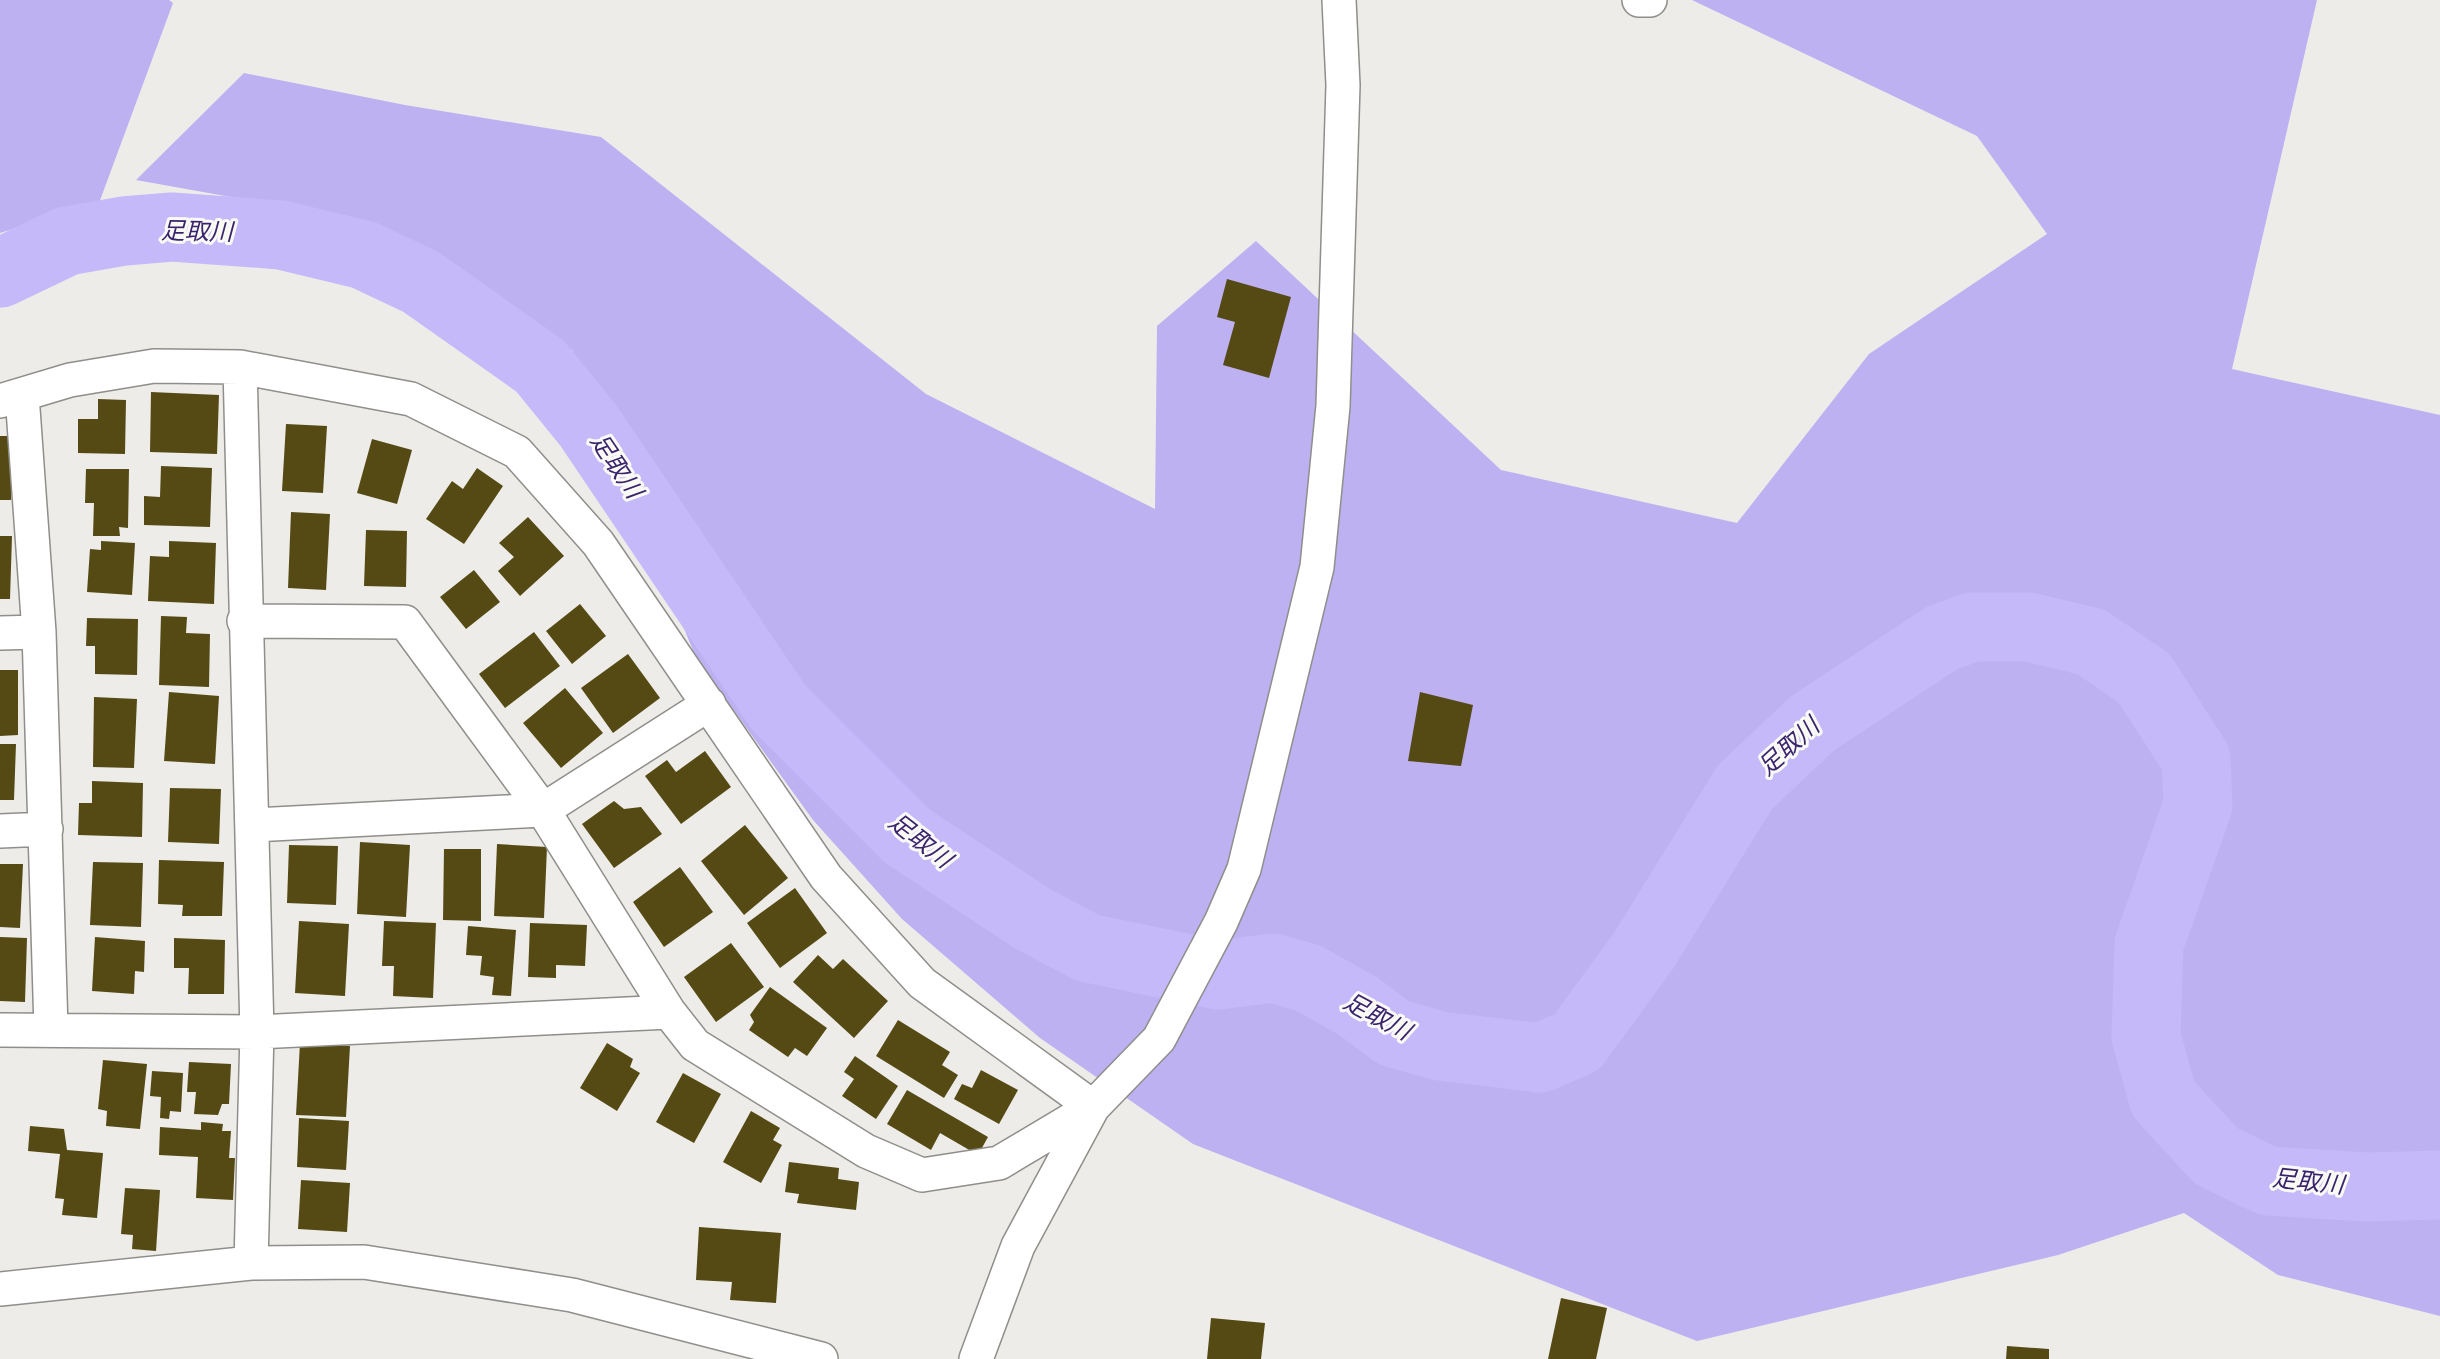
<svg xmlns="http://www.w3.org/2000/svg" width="2440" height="1359" font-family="'Sofia Sans Condensed','Noto Sans JP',sans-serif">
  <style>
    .forest { fill: #bdb1f2 }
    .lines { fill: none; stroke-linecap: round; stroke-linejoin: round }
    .river { stroke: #c5b9fa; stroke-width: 69 }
    .building { fill: #554a14 }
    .street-casing { stroke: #8f8e8a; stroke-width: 36 }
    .street { stroke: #fff; stroke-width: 33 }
    .labels { text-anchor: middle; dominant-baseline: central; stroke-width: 6; stroke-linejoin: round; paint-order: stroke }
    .water-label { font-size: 24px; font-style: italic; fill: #3a246d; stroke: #fafaf5 }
  </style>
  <rect width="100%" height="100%" fill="#edece8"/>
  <!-- forest -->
  <path class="forest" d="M0,0H169L173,3L99,203L0,233Z
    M1692,0H2317L2232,369L2440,415V1316L2278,1275L2184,1213L2058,1255L1697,1341L1193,1144L1040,1038L902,919L813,820L696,658L572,350L342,217L136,180L244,73L405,105L601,137L926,394L1155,509L1157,326L1256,241L1501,470L1737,523L1869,354L2047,234L1977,136Z"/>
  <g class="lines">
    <!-- river -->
    <path class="river" d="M0,273L67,241L124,231L172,227L281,235L364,255L421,282L540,366L588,425L779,708L907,836L1033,919L1088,948L1218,975L1273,968L1308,978L1358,1006L1394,1033L1440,1046L1540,1058L1577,1042L1644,950L1745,787L1813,723L1942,638L1972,627H2029L2091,642L2144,678L2196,759L2198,805L2149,944L2146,1036L2163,1098L2216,1156L2268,1181L2367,1187L2440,1185"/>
  </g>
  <!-- building -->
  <path class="building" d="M1227,279L1291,297L1269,378L1223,365L1235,322L1217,317Z
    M151,392L219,395L217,454L150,452Z
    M98,399L126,400L125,454L78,453V419H98Z
    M286,424L327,426L323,493L282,491Z
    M0,436H13L11,500H0Z
    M372,439L412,450L397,504L357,493Z
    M161,466L212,468L210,527L144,525V496L160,497Z
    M477,468L503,486L464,544L426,519L452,481L463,489Z
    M86,469H129L128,528L119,527L120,536H93L94,503H85Z
    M291,512L330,514L326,590L288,588Z
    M528,517L564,556L520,596L498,571L514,557L499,543Z
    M366,530L407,531L406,587L364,586Z
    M0,536H12L10,599H0Z
    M101,541L135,543L132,595L87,592L90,549L101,550Z
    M169,541L216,543L214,604L148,601L150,556L169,557Z
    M474,570L500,602L466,629L440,597Z
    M580,604L606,636L572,664L546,631Z
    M161,616L187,617L186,633L210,634L209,687L159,685Z
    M87,618L138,619L137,675L95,674V646H86Z
    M534,632L560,666L505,708L479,674Z
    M628,654L660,698L613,733L581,688Z
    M0,670H18V735L0,736Z
    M565,688L603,733L561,768L523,723Z
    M169,692L219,696L215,764L164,761Z
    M1420,692L1473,705L1461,766L1408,761Z
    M94,697L137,699L134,768L93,767Z
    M0,744H16L14,800H0Z
    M705,751L731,787L681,824L645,776L667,760L676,772Z
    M92,781L143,783L142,837L78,835L79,803H92Z
    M170,788L221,789L219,844L168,842Z
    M614,801L624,809L641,807L662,834L614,868L582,824Z
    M745,825L788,878L744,915L701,861Z
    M360,842L410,845L406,917L357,914Z
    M497,844L547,847L544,918L494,916Z
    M289,845L338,846L336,905L287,903Z
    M444,849H481V921L443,920Z
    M159,860L224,862L222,916H182L183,905L158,904Z
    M93,862L143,863L141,927L90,925Z
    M0,864H23L20,928L0,927Z
    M680,867L713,912L664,947L633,902Z
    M795,888L827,933L780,968L747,923Z
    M299,921L349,924L345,996L295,993Z
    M384,921L436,923L433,998L393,996L394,966H382Z
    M530,923L587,925L585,966L556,965V978L528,977Z
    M468,926L516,930L511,996L492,995L494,977L480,975L482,956L466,955Z
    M0,937L27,938L25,1002L0,1001Z
    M95,937L145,941L144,972L135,971L134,994L92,991Z
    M174,938L225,940L224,994H188L189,968H174Z
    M731,943L764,987L716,1022L684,977Z
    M818,955L833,969L843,959L888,1001L854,1038L793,982Z
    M770,987L827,1028L807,1056L795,1048L788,1057L749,1030L754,1022L750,1015Z
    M898,1020L950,1052L942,1065L958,1075L944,1098L876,1056Z
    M300,1043L350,1046L346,1117L296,1115Z
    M607,1043L633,1059L630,1067L640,1073L617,1111L580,1088Z
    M855,1056L898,1086L876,1119L842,1096L854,1079L844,1072Z
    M103,1060L147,1064L140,1129L106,1126L107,1111L98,1109Z
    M189,1062L231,1064L229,1104H222L218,1115L194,1114L196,1092H187Z
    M981,1070L1018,1090L999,1124L954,1099L962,1084L972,1088Z
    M152,1071L183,1073L181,1112L170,1111L169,1119L160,1118L161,1097L150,1096Z
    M683,1073L721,1094L694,1143L656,1122Z
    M907,1090L988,1137L978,1155L940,1133L931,1150L887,1124Z
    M751,1111L780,1128L773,1140L782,1145L761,1183L723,1162Z
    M299,1118L349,1121L346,1170L297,1167Z
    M201,1122L223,1124L222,1131H231L229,1158H235L233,1200L196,1198L198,1157L159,1155L160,1127L201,1130Z
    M30,1126L64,1129L67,1150L103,1153L97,1218L62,1215L64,1199L55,1198L60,1154L28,1151Z
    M789,1162L839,1168L838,1179L859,1182L856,1210L797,1203L799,1194L785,1192Z
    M301,1180L350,1183L347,1232L298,1229Z
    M125,1188L160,1190L156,1251L132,1249L133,1235L121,1234Z
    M699,1227L781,1233L776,1303L730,1300L732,1282L696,1280Z
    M1561,1298L1607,1308L1596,1359H1548Z
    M1211,1318L1265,1323L1261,1359H1207Z
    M2007,1346L2049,1349V1359H2006Z"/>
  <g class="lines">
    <!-- street casing -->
    <g class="street-casing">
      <path id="street" d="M1639,0H1650
        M240,367L257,1032L251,1263
        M22,395L39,632L51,1029
        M0,401L70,380L154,366L240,367L411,399L517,452L598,543L826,877L922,983L1093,1107L999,1163L922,1175L866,1151L695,1045L669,1012L543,810L405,622L244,621
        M0,633L39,632
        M253,825L543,810L709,704
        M0,831L46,829
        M0,1030L257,1032L669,1012
        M0,1289L251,1263L364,1262L572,1295L821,1359
        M976,1359L1018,1246L1093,1107L1159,1039L1221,922L1244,869L1317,567L1333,406L1343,85L1339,0"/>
    </g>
    <!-- street -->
    <use href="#street" class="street"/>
  </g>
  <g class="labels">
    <!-- water labels -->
    <g class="water-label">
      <text transform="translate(197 232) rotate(1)">足取川</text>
      <text transform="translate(616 466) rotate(56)">足取川</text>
      <text transform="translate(1789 747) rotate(-42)">足取川</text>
      <text transform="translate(920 841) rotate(38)">足取川</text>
      <text transform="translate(1377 1017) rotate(28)">足取川</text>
      <text transform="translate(2308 1182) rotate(6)">足取川</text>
    </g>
  </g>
</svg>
